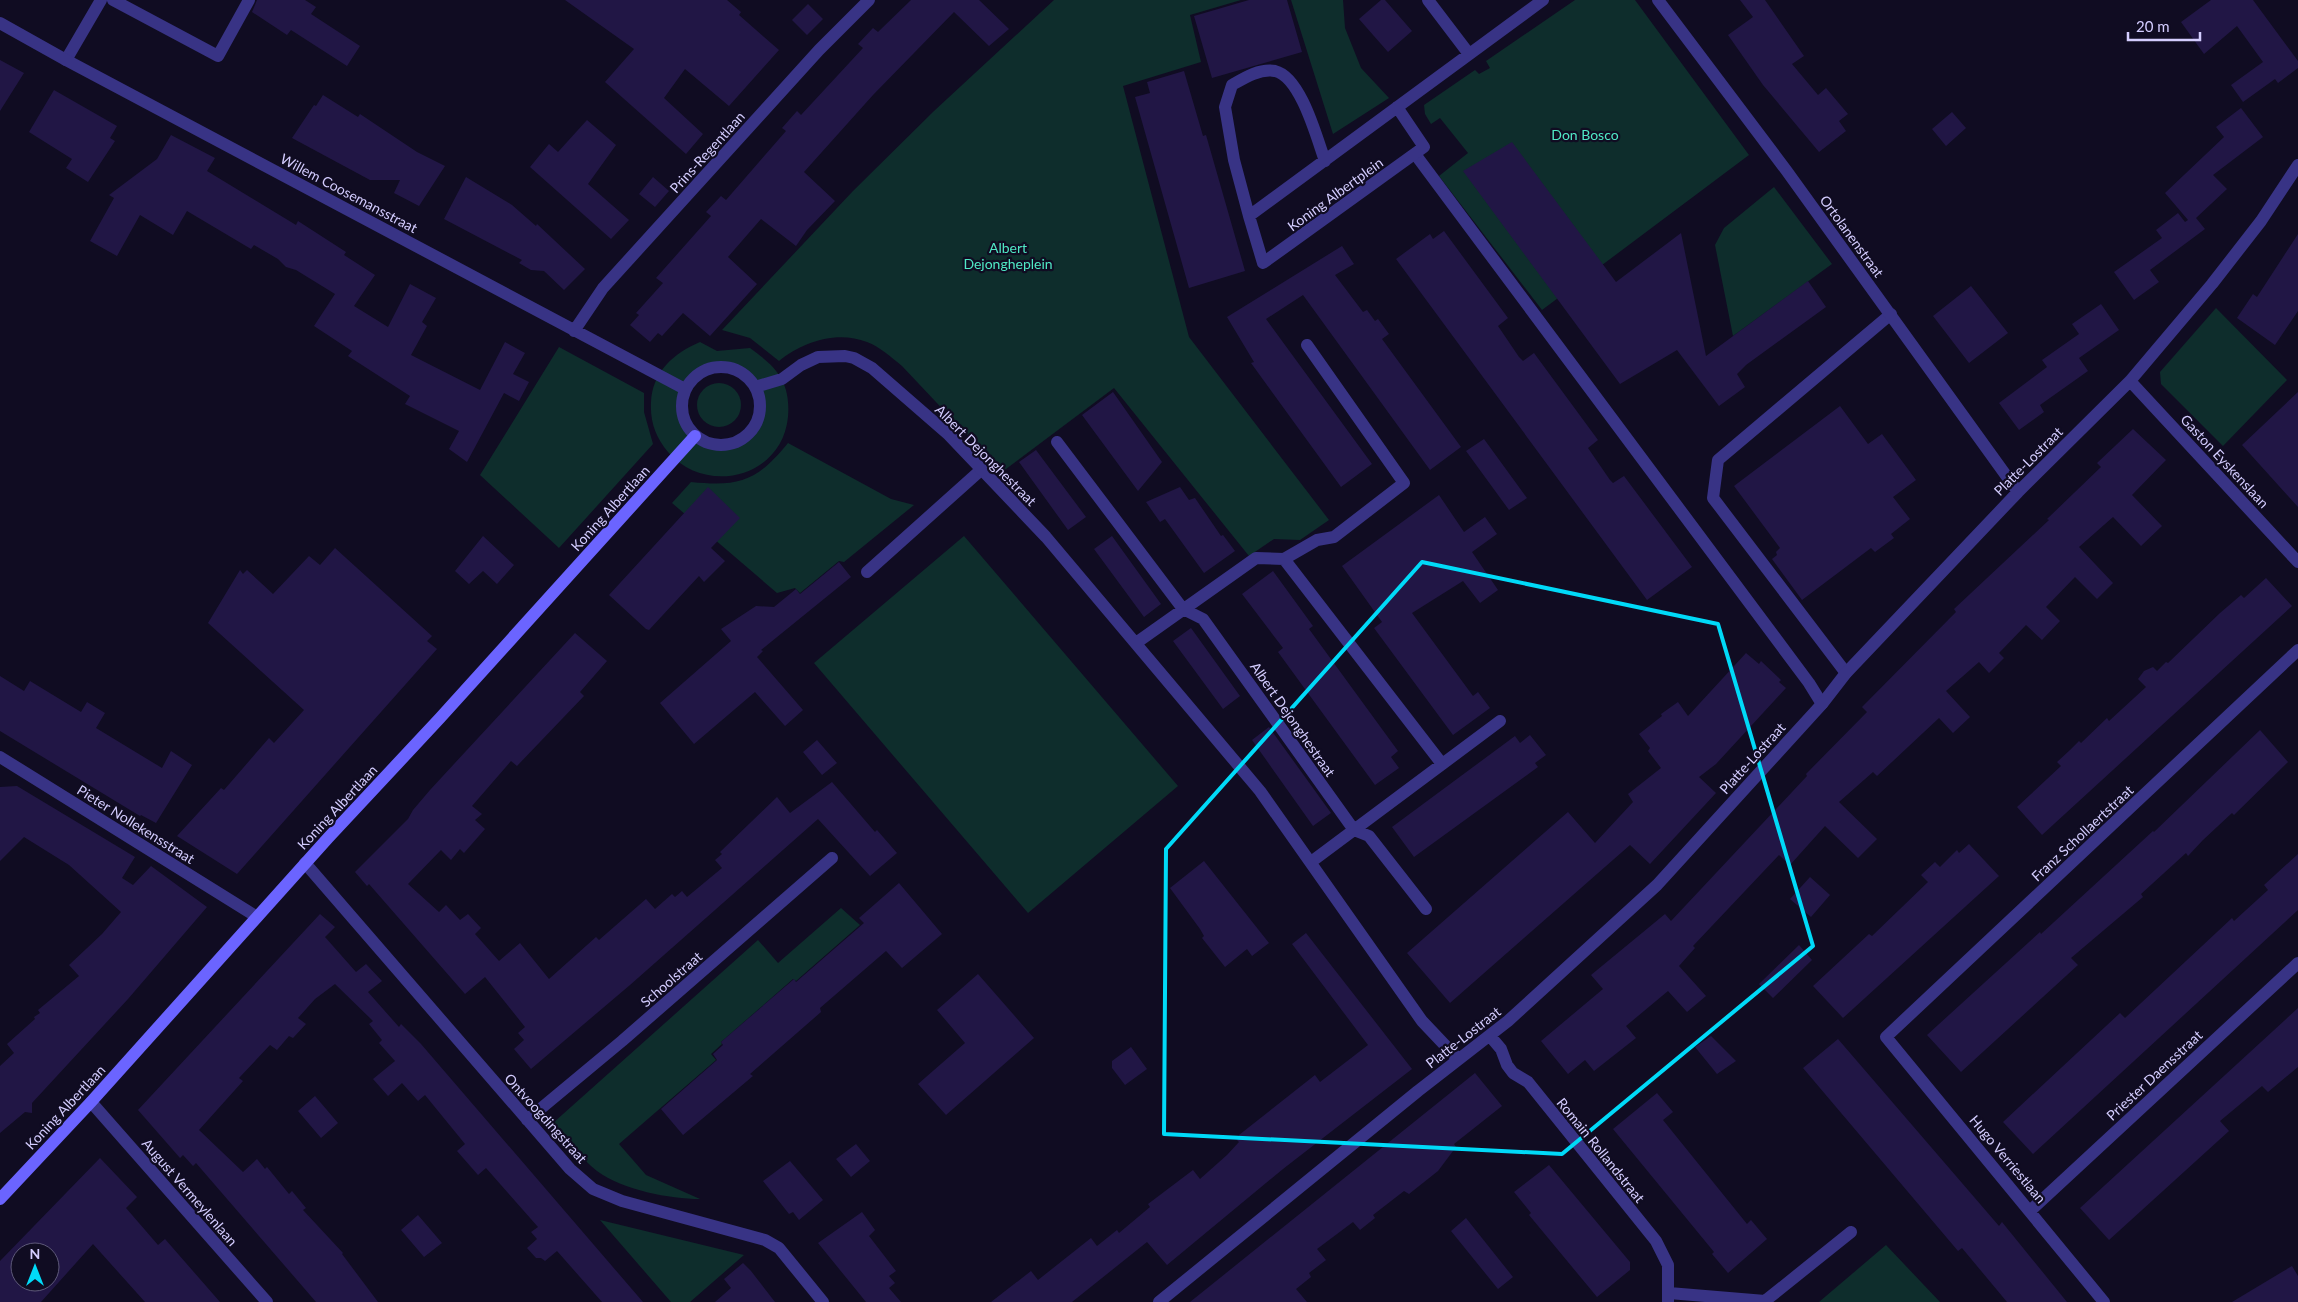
<svg xmlns="http://www.w3.org/2000/svg" width="2298" height="1302" font-family="Lato,sans-serif">
  <style>
    .green { fill: #0e2d2c; fill-rule: evenodd }
    .building { fill: #211645; fill-rule: evenodd }
    .lines { fill: none; stroke-linecap: round; stroke-linejoin: round }
    .lane { stroke: #383385; stroke-width: 12 }
    .street { stroke: #383385; stroke-width: 12 }
    .secondary { stroke: #6b64ff; stroke-width: 12 }
    .marked { fill: none; stroke: #00daf8; stroke-width: 4; stroke-linejoin: round }
    .labels { text-anchor: middle; dominant-baseline: central; stroke-width: 4.5; stroke-linejoin: round; paint-order: stroke }
    .park-label { font-size: 14px; fill: #50e8c5; stroke: #100c22 }
    .street-label { font-size: 14px; fill: #d4cdff; stroke: #100c22 }
  </style>
  <rect width="100%" height="100%" fill="#100c22"/>
  <!-- green -->
  <path class="green" d="M1054,0H1241L1190,15L1201,62L1123,86L1189,337L1329,520L1300,540L1274,539L1249,556L1114,388L1002,472L902,366C891,357 880,347 867,342C837,330 802,342 779,361L750,338L722,330L853,191L934,111Z
    M1291,0H1343L1345,28L1361,68L1389,98L1333,134Z
    M1575,0H1635L1749,155L1542,310L1439,176L1468,153L1440,118L1431,124L1425,114L1424,105L1475,70L1479,74L1490,68L1486,61Z
    M1774,187L1832,264L1733,336L1715,245L1724,228Z
    M2216,308L2287,380L2223,446L2161,384L2160,372Z
    M700,342L717,351L750,348C762,357 775,366 782,380C788,392 789,404 788,417C782,478 706,496 668,452C656,438 650,422 651,403C652,372 674,353 700,342ZM716,368C722,368 729,368 735,369C774,382 764,438 726,444C677,452 664,376 716,368Z
    M559,347L644,393V412L653,444L559,548L480,475Z
    M697 405a22 22 0 1 1 44 0a22 22 0 1 1-44 0Z
    M788,443L891,499L914,505L844,562L839,561L800,593L795,588L777,593L672,503L691,482C740,487 757,481 788,443Z
    M964,536L1178,786L1028,913L814,663Z
    M841,908L860,925L796,981L793,979L721,1042L722,1044L711,1054L716,1060L619,1144L646,1175L700,1199C670,1199 623,1190 597,1171C582,1160 566,1137 553,1123L758,940L778,963Z
    M600,1220L744,1255L690,1302H671Z
    M1886,1245L1940,1302H1819Z"/>
  <!-- building -->
  <path class="building" d="M257,0H305L316,7L311,14L360,46L347,66L291,30L287,35L252,12Z
    M565,0H727L741,12L739,15L779,50L729,106L685,69L664,98L703,134L686,154L605,82L634,49Z
    M911,0H979L1009,29L989,46L954,12L873,95L804,172L835,201L807,230L796,246L761,219L728,257L757,284L710,336L683,313L662,336L658,333L650,342L630,325L639,315L636,313L663,283L656,278L711,216L706,212L721,196L726,200L786,131L782,128L797,111L801,115L863,48L858,44L873,28L878,32Z
    M1249,0H1287L1302,52L1212,78L1194,16Z
    M1381,0H1385L1412,31L1388,52L1359,19Z
    M1740,0H1765L1804,56L1792,64L1818,95L1826,88L1848,114L1839,121L1846,131L1819,152L1763,85L1728,35L1753,17Z
    M2211,0H2253L2298,61V68L2278,83L2275,79L2243,102L2231,85L2263,62L2237,26L2204,54L2181,22Z
    M808,4L823,19L807,35L792,20Z
    M0,60L24,73L0,111Z
    M1184,71L1203,136L1206,135L1245,271L1189,288L1135,97L1150,93L1147,82Z
    M54,90L117,126L110,138L115,141L88,182L66,168L72,159L29,132Z
    M323,95L358,117L360,114L417,152L445,166L419,206L394,193L400,180H370L292,138L314,105L316,106Z
    M2241,108L2263,137L2213,175L2227,189L2196,218L2205,229L2150,270L2159,282L2134,300L2114,272L2162,238L2156,230L2178,213L2185,222L2188,220L2165,193L2224,137L2216,127Z
    M1952,112L1966,128L1946,146L1932,129Z
    M587,120L616,145L588,184L629,220L611,239L530,167L549,144L558,152Z
    M171,135L215,158L207,171L296,225L298,221L346,252L344,255L375,275L354,306L388,327L410,284L436,298L422,322L427,326L411,355L480,390L505,342L525,353L513,374L529,382L519,401L504,393L467,462L449,449L459,431L405,404L410,396L348,356L352,351L314,326L335,294L296,270L286,267L278,259L254,245L251,249L187,211L173,235L140,215L117,256L90,241L114,198L109,195L157,159Z
    M1512,142L1616,282L1681,233L1706,356L1808,281L1826,307L1746,365L1737,374L1745,387L1719,406L1677,350L1620,384L1463,171Z
    M466,177L512,205L536,226L537,224L585,269L564,290L544,271L531,270L519,263L522,260L444,219Z
    M653,177L669,191L655,207L639,194Z
    M1444,231L1508,318L1498,326L1519,357L1523,361L1534,353L1598,440L1588,448L1610,480L1613,483L1624,476L1692,567L1647,600L1396,259L1430,234L1433,239Z
    M2298,234V311L2275,345L2237,318L2253,294L2257,297Z
    M1342,246L1354,264L1335,275L1363,312L1367,310L1375,321L1378,319L1389,334L1382,339L1461,447L1430,470L1303,295L1266,319L1372,464L1341,487L1251,363L1254,362L1227,317Z
    M1971,286L2008,333L1969,363L1933,316Z
    M2101,304L2119,330L2079,358L2088,371L2040,405L2044,412L2019,430L1999,403L2047,367L2042,360L2079,334L2072,324Z
    M1113,392L1162,462L1138,491L1082,415Z
    M2298,392V507L2242,445Z
    M1840,406L1868,444L1882,434L1916,480L1893,497L1910,519L1891,534L1894,538L1875,552L1871,548L1802,600L1772,559L1777,555L1776,552L1780,548L1734,486Z
    M2133,429L2166,460L2132,495L2162,526L2141,546L2113,517L2079,547L2113,583L2097,599L2075,577L2046,607L2060,621L2042,640L2026,625L1999,653L2004,658L1989,673L1979,662L1946,691L1970,717L1953,733L1939,718L1877,776L1873,772L1839,802L1877,839L1858,858L1825,826L1790,865L1779,855L1693,946L1695,948L1679,966L1706,996L1687,1012L1668,991L1626,1026L1636,1038L1594,1071L1585,1060L1568,1074L1541,1041L1603,989L1591,975L1665,914L1671,921L1807,776L1806,774L1867,712L1862,707L1956,612L1954,609L2049,520L2047,519L2101,467L2097,463Z
    M1484,439L1527,498L1509,510L1466,451Z
    M1036,450L1086,517L1068,530L1019,462Z
    M708,487L740,518L711,548L725,561L704,582L699,576L649,630L646,629L609,595Z
    M1180,487L1189,500L1195,498L1221,536L1223,535L1235,551L1204,573L1165,519L1160,522L1146,502Z
    M1439,495L1464,532L1485,517L1497,534L1472,552L1498,590L1480,603L1463,581L1412,613L1473,696L1478,692L1490,708L1453,735L1374,628L1382,622L1342,566Z
    M483,536L514,565L497,584L483,571L469,584L455,571Z
    M1112,536L1161,604L1144,617L1094,549Z
    M335,548L432,636L427,641L437,649L237,874L177,836L221,788L224,790L269,738L274,743L304,710L208,623L240,570L243,574L247,570L273,594L309,556L320,565Z
    M839,562L851,577L761,650L763,651L757,657L803,710L785,726L755,692L694,744L660,703L731,641L721,629L756,606L774,607L796,589L800,594Z
    M1273,571L1313,626L1309,629L1398,751L1391,757L1399,768L1375,785L1278,652L1283,648L1242,594Z
    M2266,578L2292,606L2042,835L2017,807L2061,766L2057,762L2070,750L2079,741L2081,743L2107,718L2109,721L2146,687L2138,679L2144,671L2153,667L2157,671L2166,662L2168,663L2220,613L2241,595L2244,598Z
    M1191,628L1240,696L1223,709L1173,641Z
    M575,633L607,661L580,692L584,696L517,766L511,761L472,806L482,814L475,820L485,829L464,853L460,849L451,860L441,850L408,884L439,912L446,905L460,920L468,914L481,928L475,934L499,961L520,943L549,979L596,937L599,940L646,899L655,909L672,894L675,897L682,891L687,897L722,868L715,860L722,854L720,852L777,797L790,813L832,782L875,832L877,830L897,853L870,876L818,819L630,985L531,1069L514,1049L524,1040L518,1033L525,1027L485,977L465,994L369,884L367,886L355,872L408,819L413,810L430,790Z
    M1746,653L1759,664L1761,661L1781,680L1779,682L1786,688L1716,764L1699,777L1716,793L1650,864L1630,845L1450,1003L1407,953L1568,812L1595,843L1633,802L1628,794L1661,768L1648,751L1650,748L1639,734L1662,716L1661,714L1678,702L1688,716Z
    M0,676L24,691L30,681L81,712L87,702L105,713L96,728L162,768L171,751L192,765L156,823L141,815L140,816L0,731Z
    M1269,727L1331,813L1313,826L1252,740Z
    M2260,730L2288,762L2234,815L2232,813L2203,840L2188,856L2186,853L2141,894L2143,897L2071,958L2078,965L1961,1072L1927,1035L2040,932L2041,934L2153,831L2154,832Z
    M1530,735L1546,755L1535,763L1538,767L1414,857L1392,827L1515,736L1520,743Z
    M817,740L837,763L822,775L803,752Z
    M17,786L135,857L122,878L133,885L151,866L207,907L128,999L32,1103V1113L25,1112L0,1133V1066L14,1053L7,1044L35,1019L34,1017L40,1013L38,1010L79,976L69,965L102,934L121,912L69,865L24,837L0,861V787Z
    M1969,844L1999,876L1843,1018L1813,986L1869,934L1872,936L1928,882L1921,875L1935,862L1940,867L1957,850L1959,853Z
    M2298,854V910L2033,1154L2003,1122L2120,1013L2125,1018L2232,918L2234,921L2268,890L2264,885Z
    M1204,861L1269,943L1252,956L1247,949L1225,967L1202,938L1204,936L1200,929L1170,888Z
    M1810,877L1830,895L1811,917L1790,899Z
    M899,883L942,934L902,968L886,951L820,1008L821,1012L750,1074L753,1076L683,1135L661,1109L717,1060L713,1054L723,1045L721,1042L794,979L796,982L864,923L859,918Z
    M320,914L335,927L325,937L356,972L366,964L382,981L368,992L399,1027L401,1024L421,1044L643,1302H602L557,1251L545,1261L541,1258H536L527,1248L537,1239L531,1232L538,1227L486,1168L478,1175L457,1151L465,1144L425,1095L418,1101L402,1083L388,1096L373,1079L395,1061L379,1043L382,1040L369,1024L373,1021L335,984L315,999L298,1018L306,1024L293,1038L289,1036L277,1050L270,1045L239,1078L243,1081L199,1130L243,1172L257,1159L265,1169L267,1167L289,1194L292,1191L306,1208L303,1210L343,1253L342,1254L378,1302H316L196,1163L193,1166L183,1155L180,1158L138,1110Z
    M1306,933L1412,1069L1283,1169L1167,1265L1147,1242L1072,1302H991L1031,1271L1038,1280L1091,1238L1097,1246L1117,1230L1119,1233L1150,1207L1148,1204L1193,1170L1200,1179L1227,1155L1239,1142L1237,1140L1240,1137L1239,1135L1315,1075L1320,1082L1368,1045L1292,944Z
    M1799,945L1812,960L1773,998L1759,984Z
    M978,974L1034,1038L946,1115L918,1084L965,1043L937,1010Z
    M2298,1008V1067L2268,1092L2262,1086L2220,1121L2229,1131L2109,1240L2080,1208Z
    M1711,1036L1736,1061L1717,1074L1695,1047Z
    M1838,1039L1999,1226L2002,1222L2067,1302H2007L1962,1248L1958,1251L1803,1068Z
    M1131,1047L1147,1069L1125,1085L1112,1068V1061Z
    M1475,1073L1502,1106L1454,1144L1456,1147L1438,1171L1409,1194L1404,1191L1373,1215L1375,1218L1360,1230L1353,1222L1317,1249L1326,1260L1309,1273L1311,1277L1296,1289L1307,1302H1190Z
    M1657,1093L1673,1112L1663,1120L1747,1224L1751,1220L1767,1239L1728,1273L1712,1254L1714,1252L1613,1129Z
    M315,1096L338,1123L321,1138L298,1111Z
    M856,1144L870,1161L851,1177L836,1159Z
    M100,1158L137,1197L126,1208L158,1245L165,1239L220,1302H145L93,1244L41,1302H0V1261ZM20,1252H50V1282H20Z
    M790,1161L823,1200L799,1220L793,1212L789,1214L763,1181Z
    M1549,1165L1630,1262V1270L1597,1297L1529,1215L1531,1213L1514,1192Z
    M862,1212L875,1230L869,1236L896,1271L889,1276L895,1283L889,1288L901,1302H866L818,1243Z
    M418,1215L442,1243L424,1257L401,1230Z
    M1466,1218L1513,1277L1498,1289L1451,1231Z
    M743,1263L751,1271L775,1302H715L731,1288L724,1279Z
    M2292,1266L2298,1276V1302H2232Z"/>
  <g class="lines">
    <!-- lane -->
    <path class="lane" d="M113,0L218,56L249,0
      M66,60L101,0
      M1415,154L1809,683L1822,704
      M867,572L982,469
      M1846,673L1713,498L1718,460L1891,314"/>
    <!-- street -->
    <path class="street" d="M1428,0L1469,54
      M1658,0L1786,170L2018,492
      M0,23L66,60L685,389
      M1397,107L1424,147L1263,263L1249,216L1543,0
      M1249,216L1234,160L1225,107L1232,85C1244,78 1260,68 1275,71C1301,77 1317,139 1325,161
      M574,331L603,288L819,50L869,0
      M1307,345L1404,483L1334,537L1317,540L1284,559L1442,764
      M682 406a39 39 0 1 1 78 0a39 39 0 1 1-78 0Z
      M2130,381L2298,562
      M755,387L782,379L801,365L818,357L845,356L854,358L872,368L949,435L1046,537L1260,791L1422,1021L1458,1059
      M1057,442L1183,609L1203,619L1354,830L1369,836L1426,909
      M1136,643L1256,558L1284,559
      M0,757L257,917
      M1311,862L1500,721
      M305,863L570,1169L593,1189L622,1201L765,1240L779,1248L823,1302
      M1490,1036L1501,1049L1507,1065L1513,1073L1528,1082L1656,1241L1668,1265V1302
      M91,1102L267,1302
      M527,1120L622,1041L832,858
      M2031,1210L2298,963
      M1669,1293L1765,1301L1851,1232
      M1159,1302L1418,1091L1508,1021L1657,885L1822,704L1846,673L2018,492L2130,381L2212,284L2261,221L2298,165
      M2104,1302L1886,1037L2298,650"/>
    <!-- secondary -->
    <path class="secondary" d="M0,1199L91,1102L328,838L440,718L695,436"/>
  </g>
  <!-- marked area -->
  <path class="marked" d="M1422,562L1718,624L1813,946L1562,1154L1164,1134L1166,849Z"/>
  <g class="labels">
    <!-- park labels -->
    <g class="park-label">
      <text x="1585" y="134">Don Bosco</text>
      <text x="1008" y="247">Albert<tspan x="1008" dy="16">Dejongheplein</tspan></text>
    </g>
    <!-- street labels -->
    <g class="street-label">
      <text transform="translate(707 152) rotate(-48)">Prins-Regentlaan</text>
      <text transform="translate(349 193) rotate(28)">Willem Coosemansstraat</text>
      <text transform="translate(1335 194) rotate(-36)">Koning Albertplein</text>
      <text transform="translate(1852 236) rotate(54)">Ortolanenstraat</text>
      <text transform="translate(986 455) rotate(45)">Albert Dejonghestraat</text>
      <text transform="translate(2028 461) rotate(-45)">Platte-Lostraat</text>
      <text transform="translate(2225 461) rotate(47)">Gaston Eyskenslaan</text>
      <text transform="translate(610 508) rotate(-48)">Koning Albertlaan</text>
      <text transform="translate(1293 719) rotate(55)">Albert Dejonghestraat</text>
      <text transform="translate(1752 758) rotate(-48)">Platte-Lostraat</text>
      <text transform="translate(337 807) rotate(-47)">Koning Albertlaan</text>
      <text transform="translate(136 824) rotate(32)">Pieter Nollekensstraat</text>
      <text transform="translate(2082 833) rotate(-43)">Franz Schollaertstraat</text>
      <text transform="translate(671 979) rotate(-41)">Schoolstraat</text>
      <text transform="translate(1463 1037) rotate(-38)">Platte-Lostraat</text>
      <text transform="translate(2154 1075) rotate(-43)">Priester Daensstraat</text>
      <text transform="translate(65 1107) rotate(-47)">Koning Albertlaan</text>
      <text transform="translate(546 1118) rotate(48)">Ontvoogdingstraat</text>
      <text transform="translate(1601 1150) rotate(51)">Romain Rollandstraat</text>
      <text transform="translate(2008 1159) rotate(50)">Hugo Verriestlaan</text>
      <text transform="translate(190 1192) rotate(49)">August Vermeylenlaan</text>
    </g>
  </g>
  <!-- north arrow -->
  <g transform="translate(35 1267)"><circle r="24" fill="#100c22" stroke="#5e597a"/>
  <path d="M0-4L9 19L0 12L-9 19Z" fill="#00daf8"/>
  <text y="-8" font-size="14" font-weight="bold" text-anchor="middle" fill="#d4cdff">N</text>
  </g>
  <!-- scale -->
  <path d="M2128 32v8h72v-8" fill="none" stroke="#d4cdff" stroke-width="2.5"/>
  <text x="2136" y="32" font-size="15" fill="#d4cdff" stroke="#100c22" stroke-width="4" paint-order="stroke">20 m</text>
</svg>
